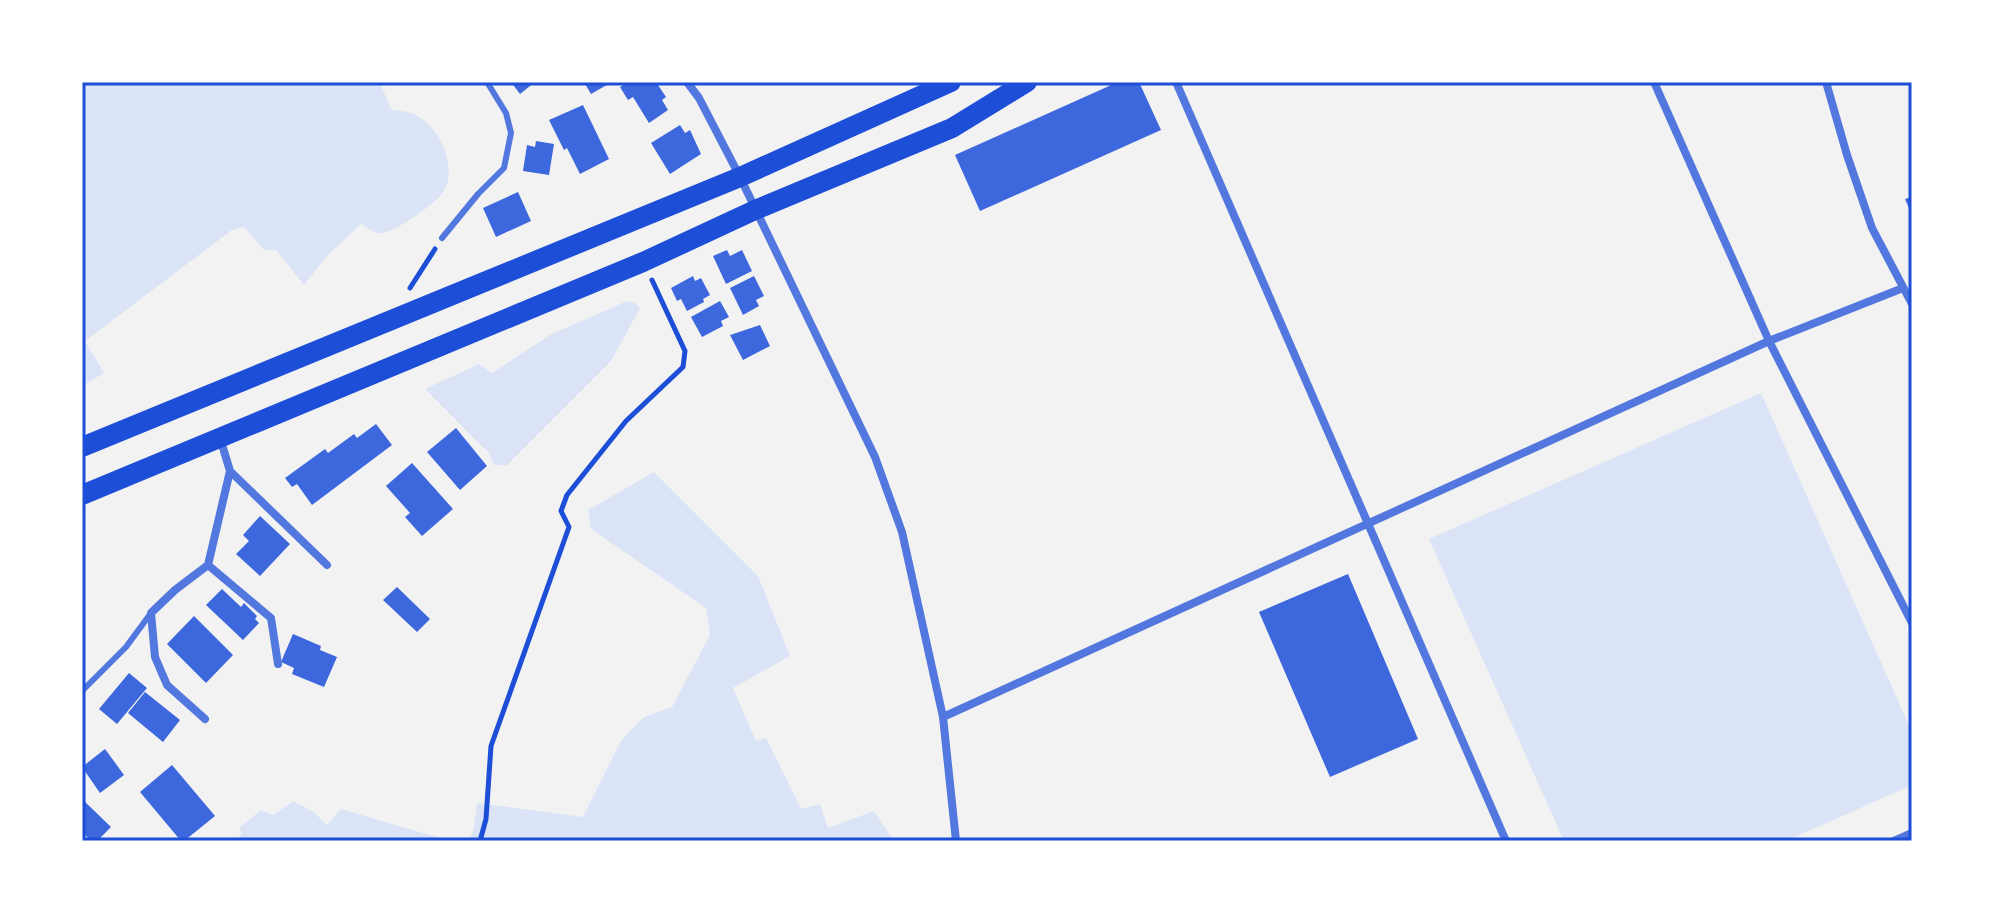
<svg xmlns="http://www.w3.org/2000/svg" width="1994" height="923" font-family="Barlow,sans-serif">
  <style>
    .green { fill: #dbe4f7 }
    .building { fill: #3d67dc }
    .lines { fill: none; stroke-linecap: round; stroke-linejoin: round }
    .path { stroke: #1d4ed8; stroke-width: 5 }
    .service { stroke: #5277de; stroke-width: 6 }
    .minor { stroke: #5277de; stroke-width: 8 }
    .primary { stroke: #1d4ed8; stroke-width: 20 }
    .neatline { fill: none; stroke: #1d4ed8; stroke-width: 3 }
  </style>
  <rect width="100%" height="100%" fill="#f2f2f2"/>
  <!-- green -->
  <path class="green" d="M82,82H379L392,110C399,111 409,111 416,115C439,127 458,166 444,191C438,202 390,237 377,233C372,232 366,226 361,224L327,256L304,285L276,250H264L244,227L232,230L85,341L104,373L82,386Z
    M627,301L635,303L640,308L611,361L507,465H494L489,453L425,389L479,364L492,373L550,335Z
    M1761,393L1912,732V785L1786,841H1564L1429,539Z
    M654,472L758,576L790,656L733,688L756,741L766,738L801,809L820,804L828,828L874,811L894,841H469L474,828L477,803L583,817L621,741L644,717L672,707L710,635L706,608L591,529L588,510Z
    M293,801L314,812L327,825L341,809L450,841H234L242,834L239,828L261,810L273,815Z"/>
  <!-- building -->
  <path class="building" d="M511,82H535L520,94Z
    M584,82H612L591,94Z
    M628,82H656L666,97L662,100L668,110L649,123L633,97L628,100L620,87Z
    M1118,82H1139L1161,130L980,211L955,155Z
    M583,105L609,159L580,174L567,148L564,150L549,120Z
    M680,125L685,133L690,130L701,154L670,174L651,143Z
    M536,141L554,144L549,175L523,171L527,145L535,147Z
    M518,192L531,221L496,237L483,208Z
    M1912,197V215L1905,199Z
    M727,250L730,256L742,250L752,271L726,284L713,256Z
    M693,276L695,281L701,278L710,295L703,299L704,302L687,311L681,299L677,301L671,288Z
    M754,276L764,296L756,300L759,306L743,315L730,288Z
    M720,301L729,317L721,321L723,326L702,337L691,317Z
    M760,325L770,346L743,360L730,335Z
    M376,424L392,445L312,505L297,484L292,487L285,478L325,449L328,453L354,434L357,438Z
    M456,428L487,466L460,490L427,452Z
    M412,463L453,509L422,536L405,517L410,513L386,486Z
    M260,516L290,544L260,576L236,554L249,541L243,535Z
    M1348,574L1418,739L1330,777L1259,612Z
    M397,587L430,619L417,632L383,600Z
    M222,589L241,607L244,603L257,616L255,619L259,623L243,640L206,605Z
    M194,616L233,655L206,683L167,644Z
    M293,634L321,646L320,650L337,657L324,687L292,674L294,668L281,662Z
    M129,673L147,688L117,724L99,709Z
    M145,692L180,720L163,742L128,713Z
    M105,749L124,775L100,793L82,767Z
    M172,765L215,816L184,841H181L140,792Z
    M82,799L111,827L97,841H91L82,832Z"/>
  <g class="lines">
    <!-- path -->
    <path class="path" d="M410,288L435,249
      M480,841L486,819L491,746L569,527L561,511L567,495L626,421L683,367L685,351L652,280"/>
    <!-- service -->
    <path class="service" d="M442,238L478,194L504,168L511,133L506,113L487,82
      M82,691L126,647L151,613"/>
    <!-- minor -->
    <path class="minor" d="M687,82L699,98L740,177L875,457L902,532L943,717L956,841
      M1176,82L1506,841
      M1654,82L1769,341L1912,623
      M1826,82L1847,155L1872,228L1912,304
      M230,471L327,565
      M208,565L271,618L278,664
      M943,717L1769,341L1903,288
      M205,719L167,685L155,657L151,613L175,590L208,565L230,471L220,438
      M1894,841L1912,833"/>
    <!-- primary -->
    <path class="primary" d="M82,447L740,177L951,82
      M82,495L643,262L755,210L952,128L1027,82"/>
  </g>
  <!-- border -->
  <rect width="1994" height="923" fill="none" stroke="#ffffff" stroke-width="168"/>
  <rect x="84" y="84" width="1826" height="755" class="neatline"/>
</svg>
